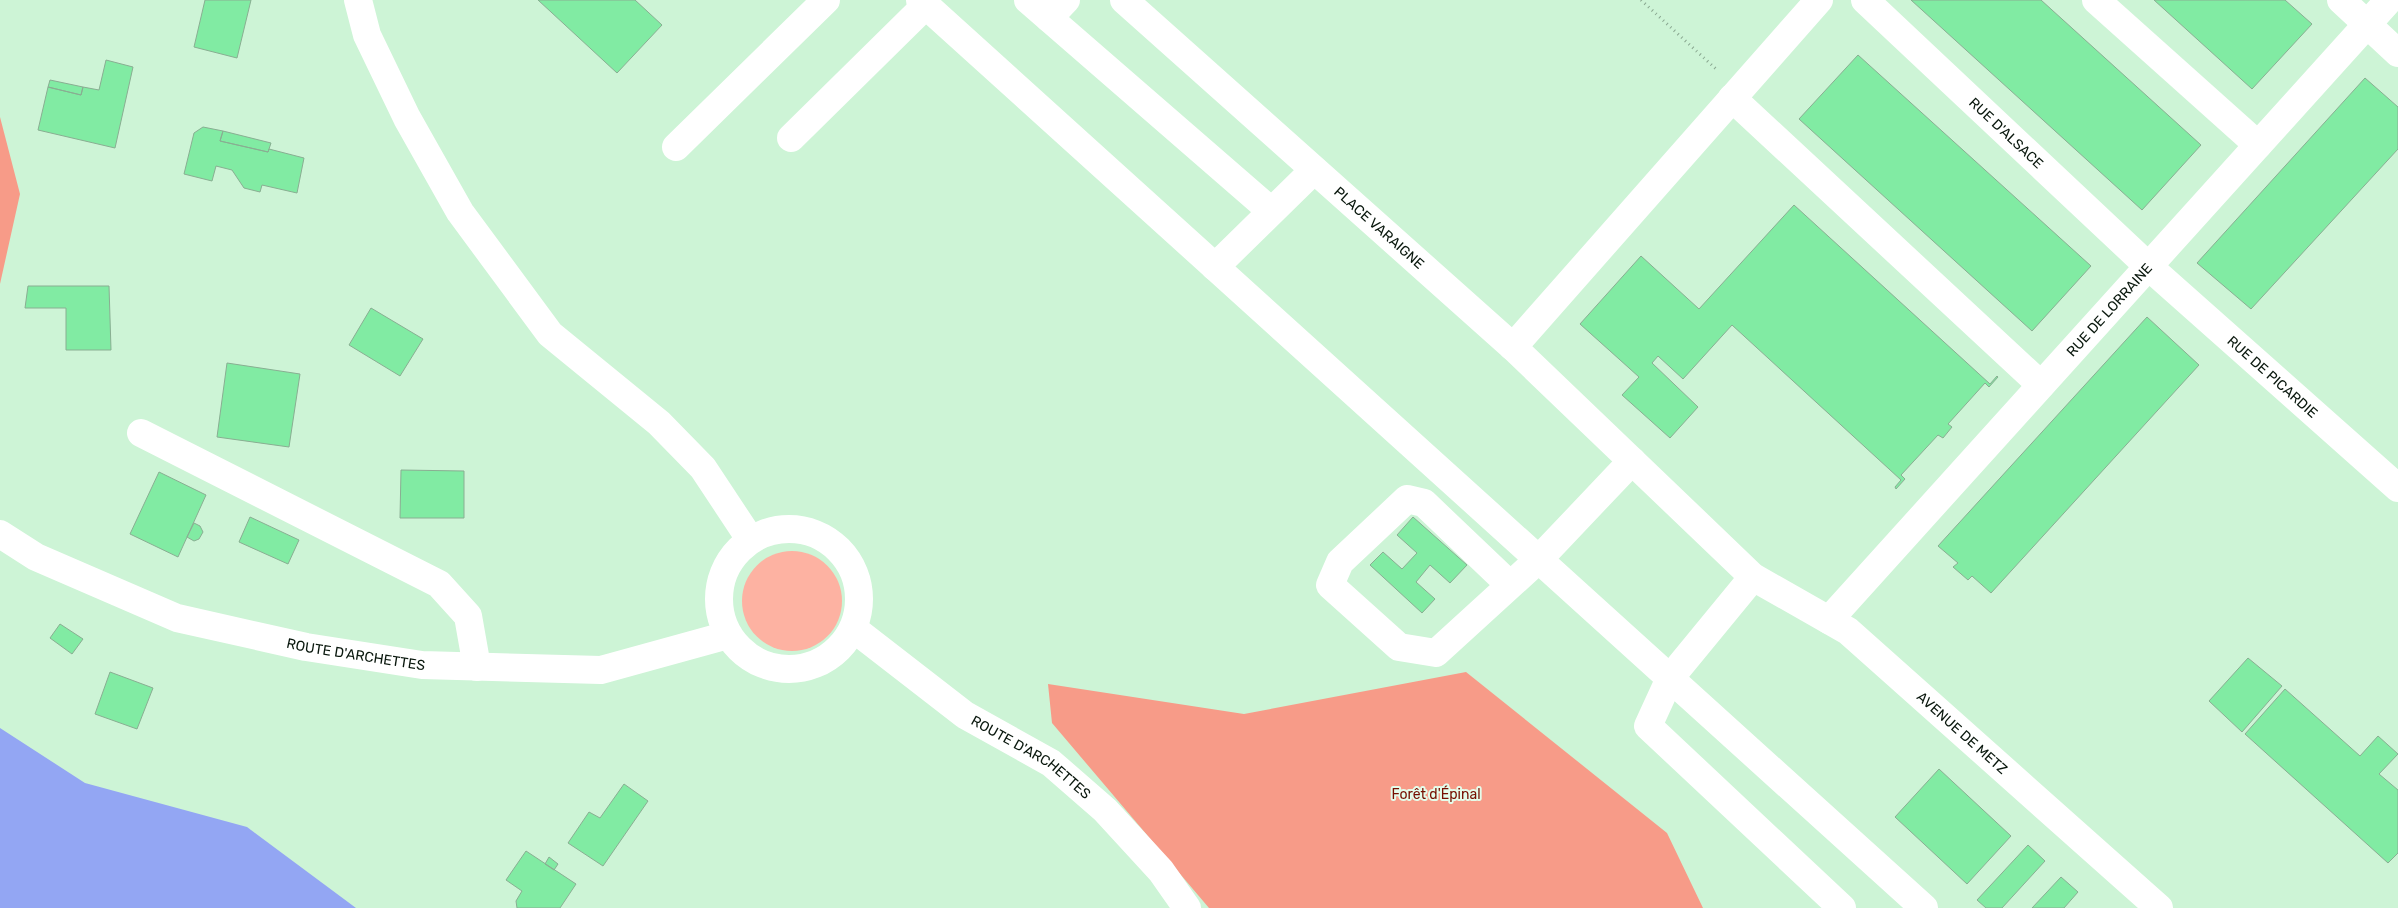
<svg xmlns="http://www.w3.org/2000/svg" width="2398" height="908" font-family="Rubik,sans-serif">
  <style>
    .green { fill: #fdb2a2 }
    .forest { fill: #f79b88 }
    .water { fill: #93a6f3 }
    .building { fill: #81eba3; stroke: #89ae92 }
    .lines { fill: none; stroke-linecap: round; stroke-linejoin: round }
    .path { stroke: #89a790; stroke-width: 3; stroke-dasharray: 1 4; stroke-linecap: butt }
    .minor { stroke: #fff; stroke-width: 28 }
    .labels { text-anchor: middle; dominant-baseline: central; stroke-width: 4; stroke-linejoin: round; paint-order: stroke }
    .street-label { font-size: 14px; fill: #09170d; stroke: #e5fdeb }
    .park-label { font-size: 14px; fill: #760f00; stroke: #e5fdeb }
  </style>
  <rect width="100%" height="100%" fill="#cdf4d6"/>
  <!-- green -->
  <path class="green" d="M742 601a50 50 0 1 1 100 0a50 50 0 1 1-100 0Z"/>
  <!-- forest -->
  <path class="forest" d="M0,117L20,194L0,284Z
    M1466,672L1667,833L1703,908H1209L1052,723L1048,684L1244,714Z"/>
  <!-- water -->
  <path class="water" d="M0,728L85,783L247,827L356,908H0Z"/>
  <!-- building -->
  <path class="building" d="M205,0H251L237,58L194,47Z
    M538,0H635L662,25L617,73Z
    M1911,0H2041L2201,145L2142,210Z
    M2154,0H2285L2312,24L2252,89Z
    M1858,55L2091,266L2032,331L1799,119Z
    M106,60L133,67L115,148L38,130L48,87L81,95L83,87L99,90Z
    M2365,78L2398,107V149L2251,309L2197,263Z
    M50,80L83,87L81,95L48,87Z
    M203,127L223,131L220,141L268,152L269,149L304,158L297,193L262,185L260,192L244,188L232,170L216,166L212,181L184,174L194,133Z
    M223,131L271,143L268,152L220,141Z
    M1794,205L1990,384L1997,376L1998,377L1989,387L1985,383L1948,424L1952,427L1943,438L1938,435L1901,475L1905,479L1896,489L1895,487L1901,480L1732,325L1683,379L1658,356L1652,363L1698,407L1670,438L1622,395L1639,377L1580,324L1641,256L1699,309Z
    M28,286H109L111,350H66V308H25Z
    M371,308L423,339L400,376L349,345Z
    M2147,317L2199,365L1991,593L1972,576L1968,580L1953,567L1958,563L1938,546Z
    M227,363L300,374L289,447L217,437Z
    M401,470L464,471V518H400Z
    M159,472L206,495L178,557L130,534Z
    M250,517L299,540L288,564L239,542Z
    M1413,517L1467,565L1450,583L1430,565L1416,582L1435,599L1422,613L1370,565L1383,552L1402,569L1417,553L1397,535Z
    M194,523L200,526L203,532L199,539L194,541L187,537Z
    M60,624L83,639L72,654L50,638Z
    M2248,658L2282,686L2242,732L2209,701Z
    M110,672L153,688L137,729L95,714Z
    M2285,689L2360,756L2378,736L2398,754L2379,774L2398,790V853L2388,863L2245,734Z
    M1939,769L2011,836L1967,884L1895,817Z
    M624,784L648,801L603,866L568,843L589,812L600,818Z
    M2028,845L2045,861L2002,908H1986L1977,900Z
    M526,851L576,884L560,908H517L516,901L522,891L506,880Z
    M549,857L558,864L554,870L545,864Z
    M2061,877L2078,892L2064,908H2032Z"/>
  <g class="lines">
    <!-- path -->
    <path class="path" d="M1641,0L1716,69"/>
    <!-- minor -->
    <g class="minor">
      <path d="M358,0L367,35L407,118L460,212L550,334L659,423L703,468L750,539"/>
      <path d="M920,0L1924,908"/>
      <path d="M1028,0L1271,211"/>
      <path id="s1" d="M1124,0L1513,347L1753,577L1848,631L2159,908"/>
      <path id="s2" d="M1865,0L2148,266L2398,488"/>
      <path d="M2096,0L2258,145"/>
      <path d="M2341,0L2398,53"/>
      <path d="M1049,18L1066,0"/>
      <path d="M1732,98L2041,385"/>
      <path d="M791,138L926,5"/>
      <path d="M676,147L826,0"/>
      <path d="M1215,267L1314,170"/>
      <path d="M1513,347L1819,0"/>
      <path d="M141,433L439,584L468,616L477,667"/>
      <circle cx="789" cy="599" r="70"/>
      <path id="s3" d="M0,534L36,557L177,618L306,647L422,665L601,670L728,635"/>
      <path d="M1753,577L1670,678L1648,726L1842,908"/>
      <path d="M1510,585L1424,503L1407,499L1340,562L1330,585L1399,647L1436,653L1539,559L1632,461"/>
      <path id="s4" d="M1829,620L2389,0"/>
      <path id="s5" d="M854,629L965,715L1051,763L1105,810L1161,871L1187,908"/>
    </g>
  </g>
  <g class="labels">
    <!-- street labels -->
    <g class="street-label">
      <text stroke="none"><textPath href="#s2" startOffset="194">RUE D'ALSACE</textPath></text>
      <text stroke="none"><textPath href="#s1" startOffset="342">PLACE VARAIGNE</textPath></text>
      <text stroke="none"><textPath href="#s4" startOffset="418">RUE DE LORRAINE</textPath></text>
      <text stroke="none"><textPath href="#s2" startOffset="555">RUE DE PICARDIE</textPath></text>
      <text stroke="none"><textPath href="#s3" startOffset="379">ROUTE D'ARCHETTES</textPath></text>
      <text stroke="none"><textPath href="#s1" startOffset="1116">AVENUE DE METZ</textPath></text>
      <text stroke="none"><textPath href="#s5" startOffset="219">ROUTE D'ARCHETTES</textPath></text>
    </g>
    <!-- park labels -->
    <g class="park-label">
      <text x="1436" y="794">Forêt d'Épinal</text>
    </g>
  </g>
</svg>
